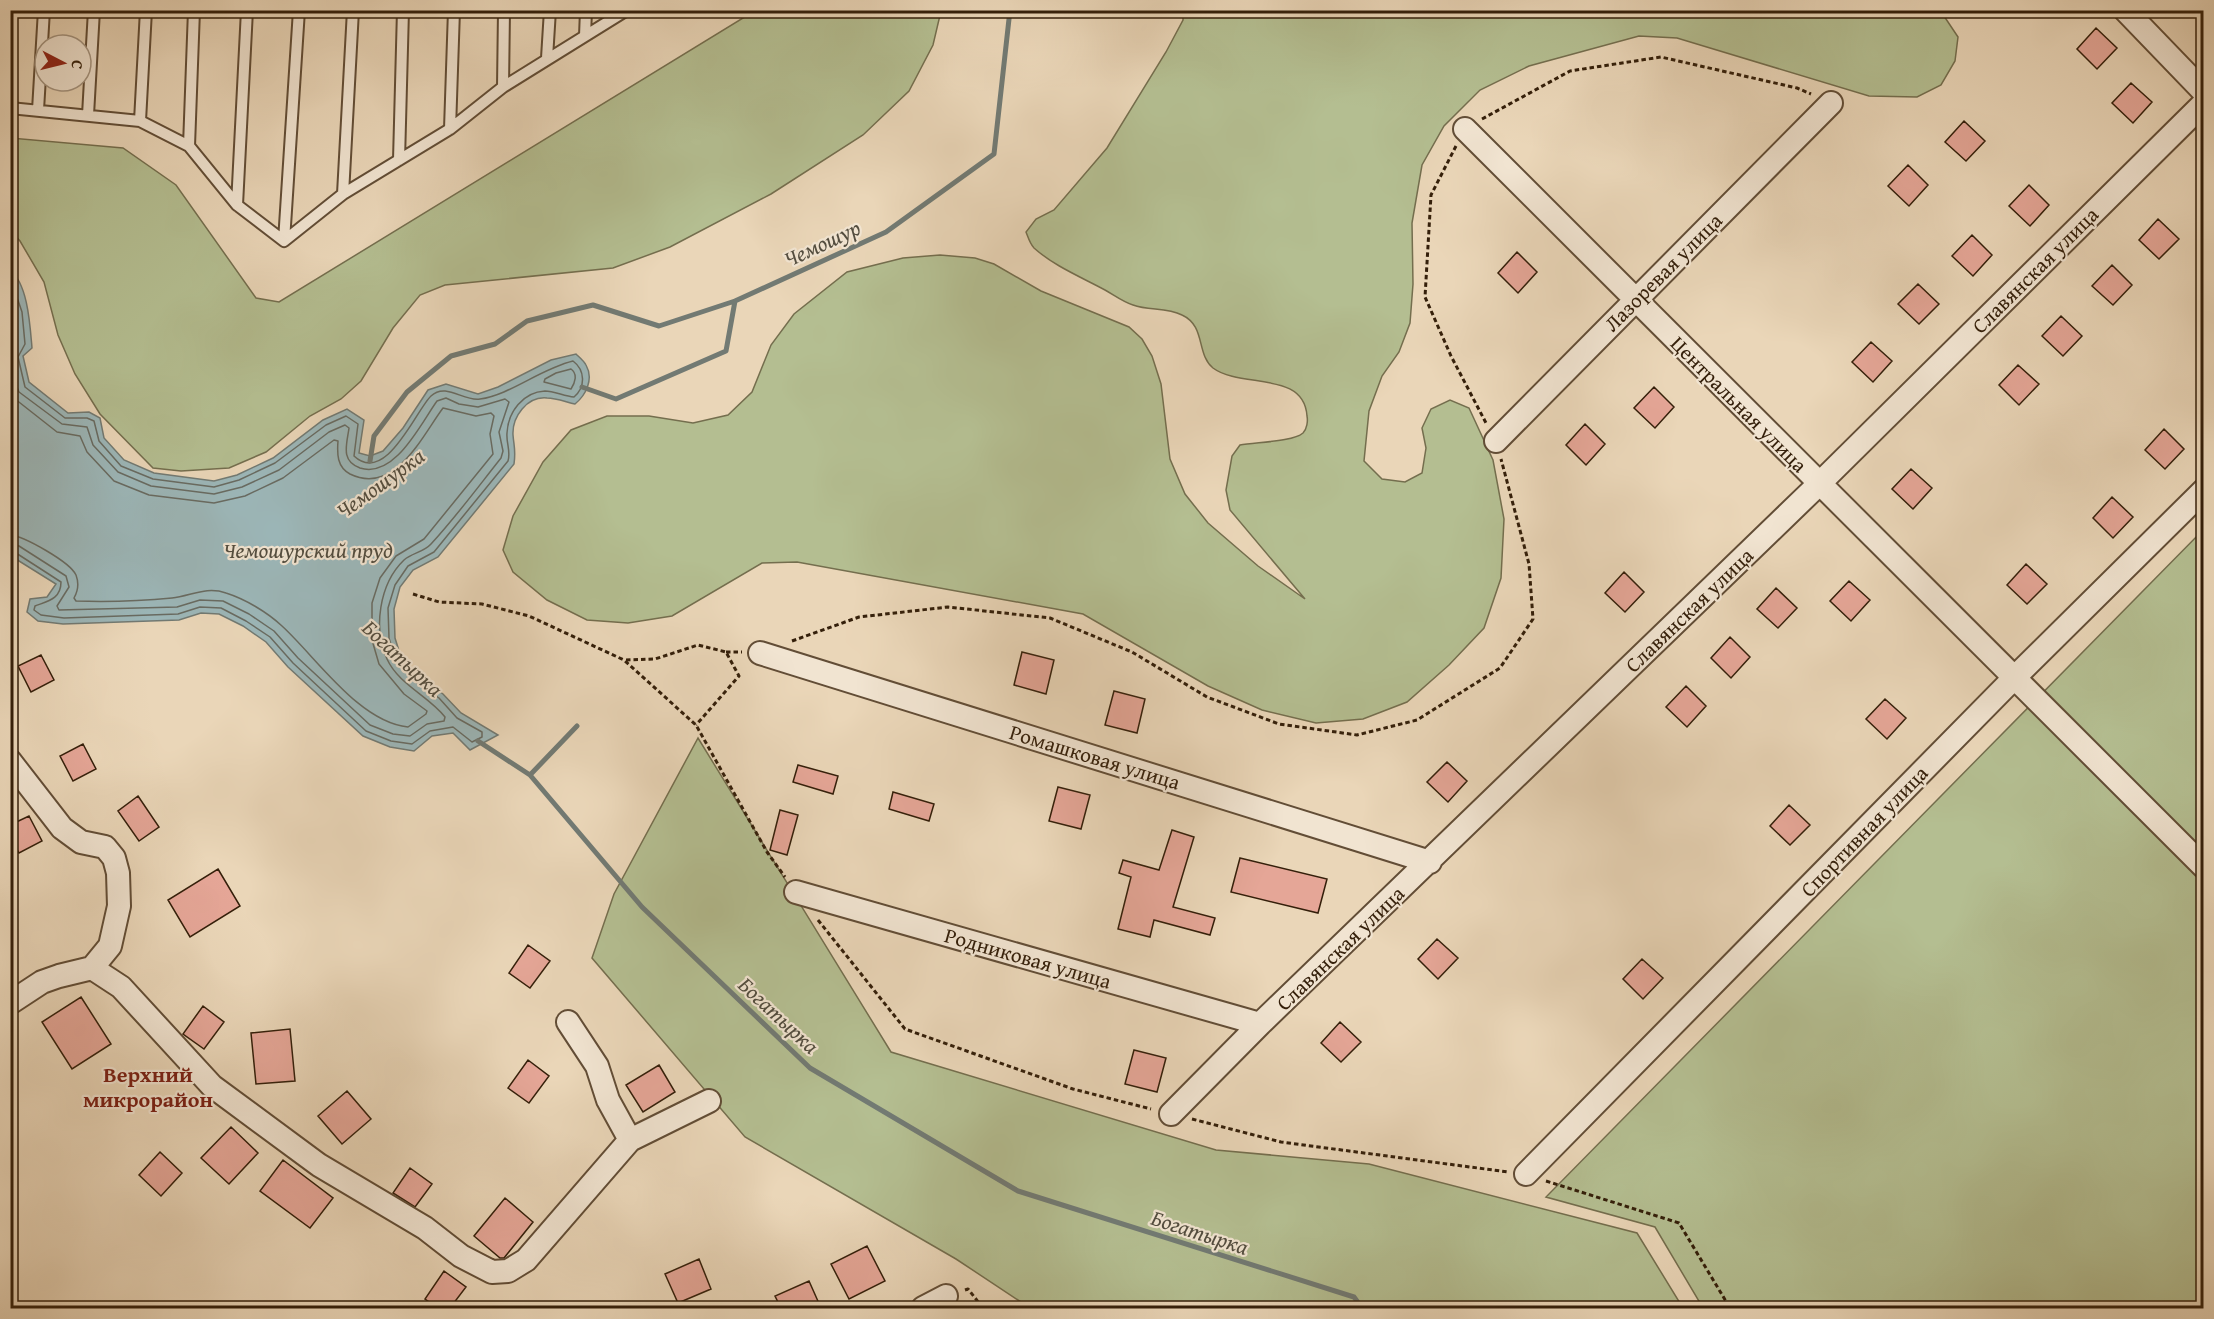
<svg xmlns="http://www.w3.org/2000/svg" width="2214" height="1319" font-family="'Gentium Book Plus',serif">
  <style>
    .green { fill: #b4be91; stroke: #746e4e; stroke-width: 1.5 }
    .water { fill: #9cb7b9; stroke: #727a73; stroke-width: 1.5 }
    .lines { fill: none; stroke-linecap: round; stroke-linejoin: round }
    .shore { stroke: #686b62; stroke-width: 1.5 }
    .stream { stroke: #727a73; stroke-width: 5 }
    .building { fill: #e5a697; stroke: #341f0a; stroke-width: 1.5 }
    .lane-casing { stroke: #624d36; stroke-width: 14 }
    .street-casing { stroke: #624d36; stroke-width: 26 }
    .path { stroke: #341f0a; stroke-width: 3; stroke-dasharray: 4.5 3; stroke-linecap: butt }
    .lane { stroke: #f1e4d1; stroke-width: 10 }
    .street { stroke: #f1e4d1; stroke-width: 22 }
    .labels { text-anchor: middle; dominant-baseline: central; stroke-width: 4.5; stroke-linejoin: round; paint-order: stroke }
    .street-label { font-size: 21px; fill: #341f0a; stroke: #f1e4d1 }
    .water-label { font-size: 22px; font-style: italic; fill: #534d3f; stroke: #f1e4d1 }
    .neighbourhood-label { font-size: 22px; font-weight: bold; fill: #7a1f14; stroke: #f1e4d1 }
  </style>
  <rect width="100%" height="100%" fill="#ead6b8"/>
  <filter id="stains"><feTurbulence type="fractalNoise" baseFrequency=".00333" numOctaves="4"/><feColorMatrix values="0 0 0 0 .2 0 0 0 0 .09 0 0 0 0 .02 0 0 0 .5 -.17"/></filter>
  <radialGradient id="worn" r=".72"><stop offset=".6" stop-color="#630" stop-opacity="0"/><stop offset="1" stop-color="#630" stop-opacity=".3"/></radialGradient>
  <!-- green -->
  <path class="green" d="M756,10L941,11L933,45L909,91L863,135L771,194L670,247L613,268L445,285L420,295L393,328L361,381L341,399L310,416L266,452L229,468L181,471L153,468L100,414L75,374L58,335L44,282L20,241L11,231V138L123,148L176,185L256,298L279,302Z
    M1940,10L1958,37L1955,61L1941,85L1917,97L1869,96L1677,38L1639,36L1529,66L1480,90L1444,126L1422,165L1412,223L1413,284L1410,323L1399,352L1382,376L1369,411L1364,461L1382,479L1405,482L1422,473L1426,448L1422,428L1431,409L1450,400L1469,408L1493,460L1504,519L1501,578L1484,628L1449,665L1407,702L1363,719L1316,723L1262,710L1208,686L1083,614L797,562L762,563L672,616L628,623L587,620L547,600L513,572L503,550L513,516L543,462L571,430L607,416H649L693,423L728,415L752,392L771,345L794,314L847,272L903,258L940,255L975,258L994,264L1041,291L1129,327L1142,339L1152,356L1161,384L1170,459L1185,494L1208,523L1258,566L1305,599L1230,510L1226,490L1232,456L1240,445C1255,442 1293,442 1303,433C1307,429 1308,421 1307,416C1304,370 1241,389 1213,368C1196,354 1206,326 1182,315C1166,307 1149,311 1133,305C1123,302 1114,295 1105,290C1081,277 1054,266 1034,248C1030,244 1028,237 1026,232L1036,219L1054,210L1107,148L1166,52L1183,20V11Z
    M2203,530V1308H1703L1655,1227L1546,1197Z
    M698,738L891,1052L1216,1150L1369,1164L1637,1233L1683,1308H1030L956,1259L745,1137L592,958L614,894Z"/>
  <!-- water -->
  <path class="water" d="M10,270C28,284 30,325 32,348L23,356L29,382L68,413L89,412L100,418L104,438L124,460L154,473L214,481L237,475L273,458L323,420L347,409L364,420L359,453L370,456L383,451L403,428L428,390L446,384L478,394L498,387L551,360L576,354C579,357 584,361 586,365C594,379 586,395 575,404C566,402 556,398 547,398C527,396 512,417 513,435C514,447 516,451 514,464L438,557L413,570L400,587L394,609L395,638L400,654L421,679L443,694L461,713L498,735L470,750L453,733L432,736L414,751L390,747L363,736L288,667L266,642L243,626L219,614L201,613L179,620L63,624L38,621L27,612L30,599L47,597L56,584L11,556Z"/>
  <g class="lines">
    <!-- shore -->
    <path class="shore" d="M10,277L22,312L25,344L18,357L25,387L65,418H87L94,421L99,441L121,466L153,479L214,487L239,480L275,463L326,425L346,416L358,424L354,456C386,486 416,410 431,396C446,382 464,402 480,399C510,395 540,369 573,361C585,370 586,387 574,397C564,396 554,391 545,391C523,392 508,412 507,433C506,443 511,451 508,461L434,552L408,566L395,585L388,608L389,638L395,658L417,683L439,698L457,718L482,732V737L472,742L453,727L430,731L412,744L391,741L366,731L293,663L270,637L246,621L221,608L200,607L178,614L64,618L41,615L34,610L35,606C48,601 61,599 61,582L16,553L10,552
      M10,360L16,385L19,392L62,424L87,427L93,445L118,472L151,486L214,494L242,487L279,470L329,432L345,425L349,428C347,444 340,461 360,468C395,479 421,423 437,401L446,398L459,404L478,407L505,399L509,402L499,432L503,451L501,458C478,487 456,517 431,544C424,552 412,553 404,560C379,584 373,629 387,659C399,685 429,696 445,717L444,721L427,724L410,736L393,734L370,725L298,658L274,631L249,614L223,601L200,600L177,607L59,610L57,606L69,587L66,576L19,546L10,544
      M571,369C578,374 575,383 571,389L544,382L545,379L556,373Z
      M10,395L57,432L80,436L87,452L114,481L149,495L214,503L245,496L283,478L334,440L338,441C337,454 337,467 350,474C395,496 422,436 443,408L476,416L491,413L494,416L490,434L493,454L424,539L396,556L380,578L372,603V640L379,664L404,694L427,711L426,714L408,727C359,722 316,657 282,626C267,612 245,599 226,593C206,586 191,596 172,598C141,601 108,602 76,601L74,598C78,591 79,583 76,575C70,562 24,536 10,535"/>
    <!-- stream -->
    <path class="stream" d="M582,387L616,399L726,351L735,301L886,232L994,154L1010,10
      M370,461L374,436L407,392L451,356L495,344L527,321L593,305L659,326L735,301
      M478,741L530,775L642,907L810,1068L1018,1191L1354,1297L1362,1308
      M530,775L577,726"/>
  </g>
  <!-- building -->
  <path class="building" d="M2096,28L2117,48L2097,69L2077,49Z
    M2131,83L2152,102L2133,123L2112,103Z
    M1964,121L1985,141L1966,161L1945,142Z
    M1908,165L1928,185L1909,206L1888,186Z
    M2029,185L2049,205L2030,226L2009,206Z
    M2158,219L2179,239L2159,259L2139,240Z
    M1972,235L1992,255L1973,276L1952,256Z
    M1517,252L1537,272L1518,293L1498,273Z
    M2112,265L2132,285L2113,305L2092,286Z
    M1918,284L1939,304L1919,324L1898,304Z
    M2061,316L2082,336L2063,356L2042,336Z
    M1871,342L1892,361L1873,382L1852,362Z
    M2018,365L2039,384L2019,405L1999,385Z
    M1654,387L1674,407L1655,428L1634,408Z
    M1585,424L1605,444L1586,465L1566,445Z
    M2164,429L2184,449L2165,469L2145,450Z
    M1911,469L1932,488L1913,509L1892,489Z
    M2112,497L2133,517L2113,538L2093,518Z
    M2026,564L2047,584L2027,604L2007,585Z
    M1624,572L1644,592L1625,612L1605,593Z
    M1849,581L1870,600L1851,621L1830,601Z
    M1776,588L1797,608L1778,628L1757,609Z
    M1730,637L1750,657L1731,678L1711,658Z
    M1022,652L1054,660L1046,694L1014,685Z
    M41,655L54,680L31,692L18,666Z
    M1686,686L1706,706L1687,727L1666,707Z
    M1114,691L1145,699L1137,733L1105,725Z
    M1885,699L1906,718L1887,739L1866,719Z
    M83,744L96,769L73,781L60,756Z
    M1447,762L1467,781L1448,802L1427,782Z
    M798,765L838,776L833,794L793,782Z
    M1058,787L1090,795L1081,829L1049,821Z
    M893,792L934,804L929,821L889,809Z
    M138,796L159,827L139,841L118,811Z
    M1789,805L1810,825L1790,845L1770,826Z
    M780,810L798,815L787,855L770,850Z
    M29,816L42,841L19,853L10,836V825Z
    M1172,830L1194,837L1173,907L1215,918L1210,935L1154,920L1150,937L1118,929L1131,877L1119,873L1123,860L1159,870Z
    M1240,858L1327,879L1318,913L1231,892Z
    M218,869L240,906L190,937L168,900Z
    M1437,939L1458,958L1438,979L1418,959Z
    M528,945L550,961L530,988L509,973Z
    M1642,959L1663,978L1643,999L1623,979Z
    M81,997L111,1044L72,1069L42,1022Z
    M203,1006L224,1022L204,1049L183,1034Z
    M1340,1022L1361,1042L1341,1062L1321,1043Z
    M290,1029L295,1081L256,1084L251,1033Z
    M1134,1050L1166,1058L1157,1092L1125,1084Z
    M528,1060L549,1076L529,1103L508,1088Z
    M659,1065L675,1092L643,1112L626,1085Z
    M347,1091L371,1119L342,1144L318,1116Z
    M231,1127L258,1153L229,1184L201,1158Z
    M160,1152L182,1173L161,1196L139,1175Z
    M283,1160L333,1198L310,1228L260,1191Z
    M410,1168L432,1184L415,1207L393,1193Z
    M505,1198L533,1222L504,1258H500L474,1236Z
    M867,1246L885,1281L849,1299L831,1264Z
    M699,1259L711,1289L678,1303L665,1274Z
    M444,1271L466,1287L450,1308H438L425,1299Z
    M809,1281L821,1308H781L775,1296Z"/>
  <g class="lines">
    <!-- lane casing -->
    <g class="lane-casing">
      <path id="lane" d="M585,36L586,10
        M547,58L550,10
        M503,87L504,10
        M10,108L140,121L189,146L237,205L284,241L343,194L450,129L503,87L627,10
        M38,110L44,10
        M88,115L94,10
        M140,121L146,10
        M450,129L454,10
        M189,146L194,10
        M399,160L403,10
        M343,194L353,10
        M237,205L247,10
        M284,241L299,10"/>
    </g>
    <!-- street casing -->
    <g class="street-casing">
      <path id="street" d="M2125,10L2204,92
        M1465,129L2204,867
        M1496,441L1831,103
        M760,653L1430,862
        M10,761L62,828L81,842L105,847L114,858L118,873L119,906L110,946L92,968
        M796,892L1260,1024
        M10,1003L42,982L59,976L92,968L121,987L212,1086L319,1165L425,1228L461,1256L492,1272L508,1271L526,1260L630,1140L709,1101
        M568,1022L597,1066L608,1100L630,1140
        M1171,1114L1260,1024L1819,484L2204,103
        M1526,1174L2015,677L2204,490
        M923,1308L946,1296"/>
    </g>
    <!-- path -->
    <path class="path" d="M1482,119L1570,71L1661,57L1797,88L1811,94
      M1456,146L1431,195L1425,297L1451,356L1486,423
      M413,594L439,602L482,604L529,616L624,660L696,725L767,852L785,877
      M792,641L859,617L948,607L1050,618L1132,652L1207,697L1279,724L1357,735L1417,720L1500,668L1533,619L1529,564L1501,459
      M726,652H742
      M626,660L655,659L698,645L726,652L739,676L696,725
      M818,920L905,1029L1073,1089L1151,1109
      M1192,1119L1281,1142L1508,1172
      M1546,1181L1679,1223L1730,1308
      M965,1290L968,1289L983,1308"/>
    <!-- lane -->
    <use href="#lane" class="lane"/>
    <!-- street -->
    <use href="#street" class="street"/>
  </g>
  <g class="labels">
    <!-- street labels -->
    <g class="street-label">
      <text transform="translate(2035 270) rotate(-45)">Славянская улица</text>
      <text transform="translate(1663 272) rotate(-45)">Лазоревая улица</text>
      <text transform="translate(1739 404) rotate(45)">Центральная улица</text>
      <text transform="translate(1689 610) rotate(-44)">Славянская улица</text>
      <text transform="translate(1095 757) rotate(17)">Ромашковая улица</text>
      <text transform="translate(1864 831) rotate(-46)">Спортивная улица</text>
      <text transform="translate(1340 948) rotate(-44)">Славянская улица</text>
      <text transform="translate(1028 958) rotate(16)">Родниковая улица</text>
    </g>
    <!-- water labels -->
    <g class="water-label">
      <text transform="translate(822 243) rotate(-25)">Чемошур</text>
      <text transform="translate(380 483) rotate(-36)">Чемошурка</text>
      <text x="308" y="550">Чемошурский пруд</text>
      <text transform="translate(403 658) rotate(43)">Богатырка</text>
      <text transform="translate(779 1015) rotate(43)">Богатырка</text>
      <text transform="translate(1200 1232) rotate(18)">Богатырка</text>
    </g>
    <!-- neighbourhood labels -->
    <g class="neighbourhood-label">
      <text x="148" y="1074">Верхний<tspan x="148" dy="25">микрорайон</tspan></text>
    </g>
  </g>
  <!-- margin -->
  <rect width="2214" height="1319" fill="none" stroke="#ead6b8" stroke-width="36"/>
  <rect x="12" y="12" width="2190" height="1295" fill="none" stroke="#341f0a" stroke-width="3"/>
  <rect x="18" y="18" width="2178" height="1283" fill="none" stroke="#341f0a" stroke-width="1.5"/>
  <!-- north arrow -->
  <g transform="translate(63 63) rotate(97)"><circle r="28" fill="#f1e4d1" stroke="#a59581" stroke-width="1.5"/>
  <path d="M0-4.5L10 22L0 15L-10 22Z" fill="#8f2418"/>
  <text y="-9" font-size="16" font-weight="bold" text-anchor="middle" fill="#341f0a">С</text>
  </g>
  <rect width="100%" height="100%" filter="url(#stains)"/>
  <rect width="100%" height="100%" fill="url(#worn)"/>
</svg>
